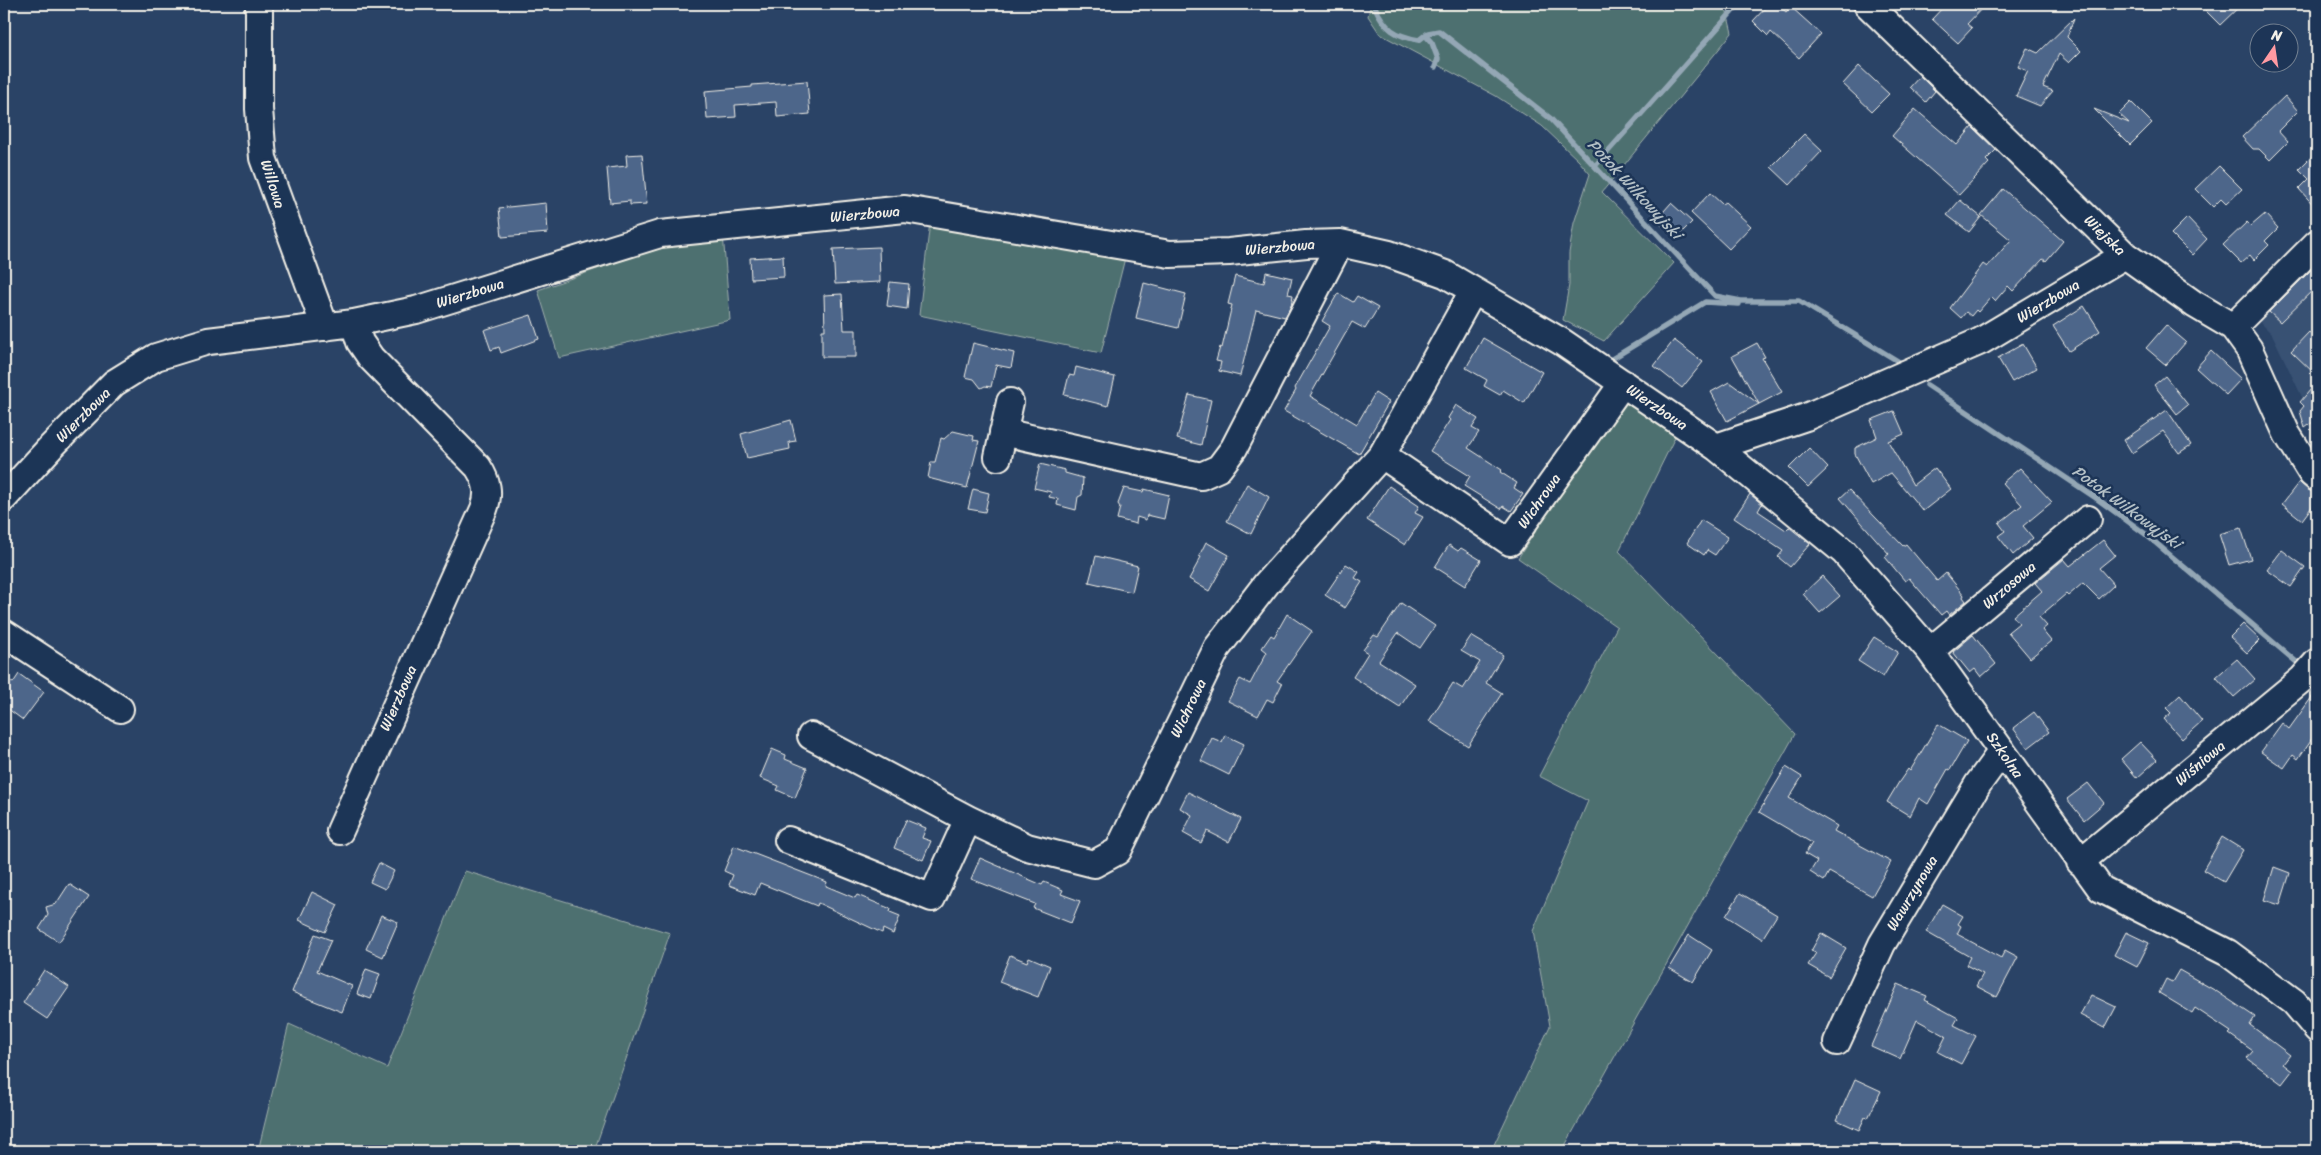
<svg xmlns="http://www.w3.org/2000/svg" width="2321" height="1155" font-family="Sriracha,sans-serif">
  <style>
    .built { fill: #385173 }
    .green { fill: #4d6f6f; stroke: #a0b0ac }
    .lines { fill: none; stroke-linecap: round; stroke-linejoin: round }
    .stream { stroke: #94a7b5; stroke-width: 5.5 }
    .building { fill: #4d668a; stroke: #f4f1e8 }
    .minor-casing { stroke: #f4f1e8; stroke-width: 30 }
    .minor { stroke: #1d3557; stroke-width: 26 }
    .labels { text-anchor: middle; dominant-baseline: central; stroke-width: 5; stroke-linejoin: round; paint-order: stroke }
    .street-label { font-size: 15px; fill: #f4f1e8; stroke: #1d3557 }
    .water-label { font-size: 16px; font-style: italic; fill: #b4c0c6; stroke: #1d3557 }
  </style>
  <rect width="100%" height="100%" fill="#2a4366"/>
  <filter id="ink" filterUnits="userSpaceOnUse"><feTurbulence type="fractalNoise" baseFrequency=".02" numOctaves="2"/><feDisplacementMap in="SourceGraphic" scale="10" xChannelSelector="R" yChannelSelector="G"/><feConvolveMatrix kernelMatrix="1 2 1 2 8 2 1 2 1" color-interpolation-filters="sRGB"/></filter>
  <g filter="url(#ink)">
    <!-- built -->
    <path class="built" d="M2317,262V423L2311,416L2272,334L2259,321Z"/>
    <!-- green -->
    <path class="green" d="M1371,4H1725L1732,33L1602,192L1674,263L1604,341L1563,320L1569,285V253L1574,223L1590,174L1579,161L1542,126L1496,96L1380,34L1368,16Z
      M930,222L1126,254L1101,353L919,315Z
      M723,234L730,320L559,358L538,290L662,246Z
      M1624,398L1677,433L1619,551L1795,734L1562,1151H1491L1550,1026L1533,931L1588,801L1539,776L1617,627L1518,558Z
      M465,871L670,933L594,1151H258L289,1024L387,1068Z"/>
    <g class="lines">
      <!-- stream -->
      <path class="stream" d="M1376,4L1375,7C1385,29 1395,36 1419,40L1428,33L1439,31L1551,119L1715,296L1741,301H1799L1901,363
        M1426,36L1432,43L1438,59L1435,67
        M1595,166L1739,4
        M1610,360L1705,302L1739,304
        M1927,385L2096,498L2144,533L2300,665"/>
    </g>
    <!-- building -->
    <path class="building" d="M1769,4H1777L1786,12L1791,7L1821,34L1799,58L1771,32L1768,36L1753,21Z
      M1946,4H1986L1967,24L1972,28L1958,43L1932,19Z
      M2199,4H2242L2220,25Z
      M2074,18L2067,37L2081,51L2069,63L2059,54L2043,87L2053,91L2040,106L2016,96L2028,71L2018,67L2027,48L2038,53Z
      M1859,66L1889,94L1872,111L1843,84Z
      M1920,76L1935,91L1926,102L1910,87Z
      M807,81L810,114L777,117L776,102L735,105L736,117L707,119L705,91L752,87V85Z
      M2285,96L2298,111L2278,131L2288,142L2270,160L2259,149H2253L2242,137Z
      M2131,102L2152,123L2130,145L2094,109L2129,123L2119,114Z
      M1915,109L1957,145L1972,127L1996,150L1986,160L1989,163L1959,195L1892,136Z
      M1804,134L1822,151L1790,185L1771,167Z
      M2317,151V209L2299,189L2309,179L2299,169Z
      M642,154L647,204L630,205V201L610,203L607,168L627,166L626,155Z
      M2219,166L2242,189L2226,204L2221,199L2213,207L2195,189Z
      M2003,189L2063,241L2046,261L2043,259L2013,291L2008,286L1995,301L1991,297L1978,312L1976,310L1971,316L1966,312L1961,318L1950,308L1983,264L1987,267L2011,240L1981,215Z
      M1710,193L1722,204L1725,202L1751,226L1729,249L1691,213Z
      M1960,200L1981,217L1969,232L1947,215Z
      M546,203L548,233L502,237L499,208Z
      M1671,203L1692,222L1676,238L1656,220Z
      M2265,214L2278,228L2265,241L2269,245L2254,260L2250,255L2241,263L2223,245L2247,222L2251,226Z
      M2187,218L2207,239L2192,255L2171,234Z
      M879,247L880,282L835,284L833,249Z
      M783,256L784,277L751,279L750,258Z
      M2317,264V286L2280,322L2269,312Z
      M1266,272L1292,278L1288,294L1293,295L1291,306L1285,317L1256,310L1240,376L1219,371L1221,362L1216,361L1220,347L1222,348L1232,305L1228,304L1235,276L1264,283Z
      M890,282L909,284L907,309L887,306Z
      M1144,283L1186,294L1178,328L1136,318Z
      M1338,293L1353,302L1357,296L1378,308L1365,329L1352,322L1310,396L1357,424L1375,393L1389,402L1359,454L1284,411L1296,390L1295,388L1330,326L1322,321Z
      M842,294L844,330H856V357H822V330H825L824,295Z
      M2084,306L2100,331L2069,351L2053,326Z
      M531,315L539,339L501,353L499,347L491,350L484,330Z
      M2166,325L2186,342L2166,365L2146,348Z
      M2309,332L2317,339V376L2291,351Z
      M1483,338L1542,372L1524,403L1503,390L1500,395L1484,386L1487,380L1466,368Z
      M1674,340L1703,362L1682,388L1654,366Z
      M973,343L1014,353L1011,368L996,365L991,387L985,386L981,388L974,379L965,377Z
      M1757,343L1765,357L1762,358L1782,392L1759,404L1732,356Z
      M2023,344L2037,368L2012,382L1998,358Z
      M2211,351L2241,379L2226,395L2196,368Z
      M1076,367L1115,377L1108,406L1064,395L1069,375L1074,376Z
      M2165,376L2188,405L2177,414L2154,385Z
      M1729,382L1759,404L1727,421L1711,392Z
      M2317,382V419L2305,428L2300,411L2304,406L2300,402Z
      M1189,395L1211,400L1201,445L1177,439Z
      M1456,405L1478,419L1472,428L1479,432L1468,448L1502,470L1500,472L1517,483L1514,488L1523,494L1511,511L1503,506L1501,509L1464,486L1470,476L1430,451L1450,420L1448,418Z
      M2167,410L2191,445L2179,453L2163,431L2132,453L2124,440Z
      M1894,411L1904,434L1888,441L1913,485L1935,468L1951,489L1923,511L1891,473L1871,484L1855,454V448L1877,437L1871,420Z
      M791,420L796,441L789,442L790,449L747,458L741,434Z
      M953,431L974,436L973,440L979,441L967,488L928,478L931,462H935L941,438L944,439Z
      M1809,448L1828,468L1808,487L1789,468Z
      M1040,464L1065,470V473L1083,478L1082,495L1078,497L1076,510L1057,505L1058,499L1049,497L1051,492L1034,488Z
      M2020,468L2052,502L2023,526L2033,538L2013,555L1998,536L2005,531L1999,523L2022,505L2002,483Z
      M2299,482L2308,490L2317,493V500L2302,520L2282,504Z
      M1247,484L1269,497L1251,534L1227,521Z
      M1389,486L1419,506L1415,513L1423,517L1405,545L1367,520Z
      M1124,488L1143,492L1144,489L1169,495L1164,519L1147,515L1146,520L1137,517L1136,524L1117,519L1120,507L1118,504Z
      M973,489L989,493L985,512L968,509Z
      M1849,490L1903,546L1906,544L1937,581L1946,573L1964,595L1963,597L1966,601L1949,615L1946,611L1941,615L1909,578L1905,581L1885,557L1889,554L1840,498Z
      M1750,494L1762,504L1758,511L1786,530L1789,527L1810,544L1790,567L1778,557L1783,551L1734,518Z
      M1701,520L1728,537L1715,555L1707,550L1704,555L1687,543Z
      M2241,528L2251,559L2229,565L2219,534Z
      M2103,540L2115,555L2099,568L2114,585L2099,599L2083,583L2068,596L2066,594L2039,617L2047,626L2042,630L2051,641L2030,658L2008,632L2019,623L2013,616L2042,591L2035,583L2064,559L2070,566Z
      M1206,542L1229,555L1209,591L1189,579L1201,557L1199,556Z
      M1449,545L1458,551L1461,548L1481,560L1465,586L1435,567Z
      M2282,550L2305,567L2291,587L2267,570Z
      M1096,556L1138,566L1132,592L1089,582Z
      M1346,564L1359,572L1355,578L1362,582L1345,608L1325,595Z
      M1822,576L1840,596L1820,613L1803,594Z
      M1401,603L1435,626L1420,648L1398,633L1379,661L1415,684L1400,707L1353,677L1368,653L1363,650L1374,635L1378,637Z
      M1287,614L1312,631L1277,681L1282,684L1273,702L1267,699L1258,716L1228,701L1240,679L1250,684L1267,652L1262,648L1271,635L1274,637Z
      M2243,624L2260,640L2247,653L2230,637Z
      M1973,635L1996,664L1981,677L1975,669L1970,673L1953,652Z
      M1471,636L1503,655L1486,683L1502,693L1468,746L1429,721L1453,683L1463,689L1480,662L1461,651Z
      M1874,637L1898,652L1883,677L1858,661Z
      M2237,659L2255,679L2234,697L2216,677Z
      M19,674L44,692L23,720L4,706V677L13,683Z
      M2317,690V731L2298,759L2293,755L2284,768L2261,752L2282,723L2289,729Z
      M2180,695L2202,721L2182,739L2164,719L2171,713L2166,708Z
      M2034,712L2049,732L2028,748L2013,728Z
      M1938,724L1967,741L1950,770L1948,769L1928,804L1919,798L1910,816L1887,802L1899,782L1908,769L1910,771Z
      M1225,735L1244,744L1229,775L1201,761L1212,738L1222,742Z
      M2140,742L2157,760L2137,778L2121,759Z
      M772,749L786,755L785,759L807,768L795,798L777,790L779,786L760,778Z
      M1786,767L1802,777L1789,798L1837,826L1834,831L1891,862L1872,896L1829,872L1824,881L1810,872L1817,861L1805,854L1812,843L1759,812Z
      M2088,783L2104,803L2084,820L2067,799Z
      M1188,792L1241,819L1229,842L1207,831L1201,843L1183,833L1192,815L1180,808Z
      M906,820L926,828L922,838L931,841L923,860L894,848Z
      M2222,837L2243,850L2224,882L2203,870Z
      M734,846L827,882L826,886L855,898L857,895L891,909L890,912L900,916L893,934L883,929L882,933L818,903L817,906L760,883L755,895L729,885L733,875L724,871Z
      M980,858L1042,885L1044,882L1063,890L1061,894L1080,901L1071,923L1033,908L1035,904L971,879Z
      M379,863L394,871L385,889L370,882Z
      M2274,867L2290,873L2280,905L2264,900Z
      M69,884L89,897L59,942L39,929L48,915L46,907L56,904Z
      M312,892L338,905L325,932L299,920Z
      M1740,893L1777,915L1762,939L1726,916Z
      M1942,904L1963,916L1958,924L1961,926L1957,934L2001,958L2005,950L2018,957L1997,997L1976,986L1983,974L1966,965L1970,957L1926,932Z
      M381,915L398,922L383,957L366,949Z
      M2126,932L2149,943L2137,967L2114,955Z
      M1821,933L1846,948L1829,977L1808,965L1816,953L1811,951Z
      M315,934L331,940L317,971L352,986L342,1012L292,992Z
      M1689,935L1712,950L1693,982L1669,968Z
      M1010,955L1027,962L1029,957L1050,966L1038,997L999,982Z
      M366,969L380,974L371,999L357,994Z
      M44,970L69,987L47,1019L23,1003Z
      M2179,970L2216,991L2255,1017L2250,1025L2290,1055L2283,1064L2292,1071L2282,1084L2247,1058L2253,1051L2229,1034L2231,1032L2195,1008L2192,1013L2159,993L2166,979L2172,982Z
      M1898,984L1927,996L1925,1000L1958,1018L1954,1025L1976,1036L1961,1064L1938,1052L1946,1036L1917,1020L1900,1059L1871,1046Z
      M2091,995L2116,1007L2105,1028L2080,1015Z
      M1855,1079L1881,1091L1868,1118L1865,1117L1859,1130L1837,1120Z"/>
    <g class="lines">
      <!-- minor casing -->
      <g class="minor-casing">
        <path id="minor" d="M259,4V109L263,158L325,327
          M1867,4L2125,255L2194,304L2233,327L2249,349L2287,434L2312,474L2317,478
          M2233,327L2317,243
          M1003,432L1201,476L1219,468L1234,448L1340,243
          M1716,447L1806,417L1981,341L2125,255
          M1382,455L1510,542L1623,383
          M998,457L1010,402
          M4,498L50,448L114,383L156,357L208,341L354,323L416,310L660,234L905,209L1170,254L1229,252L1306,244L1340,243L1389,254L1445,274L1562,342L1716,447L1844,552L1930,651L2101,889L2228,953L2294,1002L2317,1029
          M4,633L120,709
          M1930,651L2088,519
          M811,736L968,819
          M340,831L484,509C490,493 487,481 478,467L371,358L360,342L354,323
          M788,840L932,898L968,819L1027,847L1094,864L1118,851L1217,648L1267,583L1382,455L1473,291
          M2080,862L2302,679L2317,662
          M1837,1042L1882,944L1978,784L2002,751"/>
      </g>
      <!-- minor -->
      <use href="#minor" class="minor"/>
    </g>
  </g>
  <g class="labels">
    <!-- street labels -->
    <g class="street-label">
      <text transform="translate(273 184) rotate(72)">Willowa</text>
      <text transform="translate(865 214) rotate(-5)">Wierzbowa</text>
      <text transform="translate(2105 235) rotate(44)">Wiejska</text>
      <text transform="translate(1280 247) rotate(-5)">Wierzbowa</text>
      <text transform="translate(470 293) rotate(-17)">Wierzbowa</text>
      <text transform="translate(2048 301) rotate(-31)">Wierzbowa</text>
      <text transform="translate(1657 407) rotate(34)">Wierzbowa</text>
      <text transform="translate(83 415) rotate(-45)">Wierzbowa</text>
      <text transform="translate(1539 501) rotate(-55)">Wichrowa</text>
      <text transform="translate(2009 585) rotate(-40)">Wrzosowa</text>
      <text transform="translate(398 698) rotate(-66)">Wierzbowa</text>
      <text transform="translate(1188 708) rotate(-64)">Wichrowa</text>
      <text transform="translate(2005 755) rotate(55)">Szkolna</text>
      <text transform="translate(2200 763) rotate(-40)">Wiśniowa</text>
      <text transform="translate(1912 893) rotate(-59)">Wawrzynowa</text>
    </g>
    <!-- water labels -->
    <g class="water-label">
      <text transform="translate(1635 189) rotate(47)">Potok Wilkowyjski</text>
      <text transform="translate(2127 507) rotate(36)">Potok Wilkowyjski</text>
    </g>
  </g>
  <!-- margin -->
  <rect width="2321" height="1155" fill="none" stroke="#1d3557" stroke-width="20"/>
  <rect x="10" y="10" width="2301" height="1135" fill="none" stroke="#f4f1e8" stroke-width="2" filter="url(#ink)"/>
  <!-- north arrow -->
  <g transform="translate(2274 48) rotate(13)"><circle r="24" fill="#1d3557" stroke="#738091"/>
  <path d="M0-4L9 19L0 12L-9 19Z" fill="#ff9aa2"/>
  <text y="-8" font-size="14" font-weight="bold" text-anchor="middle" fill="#f4f1e8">N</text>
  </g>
</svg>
